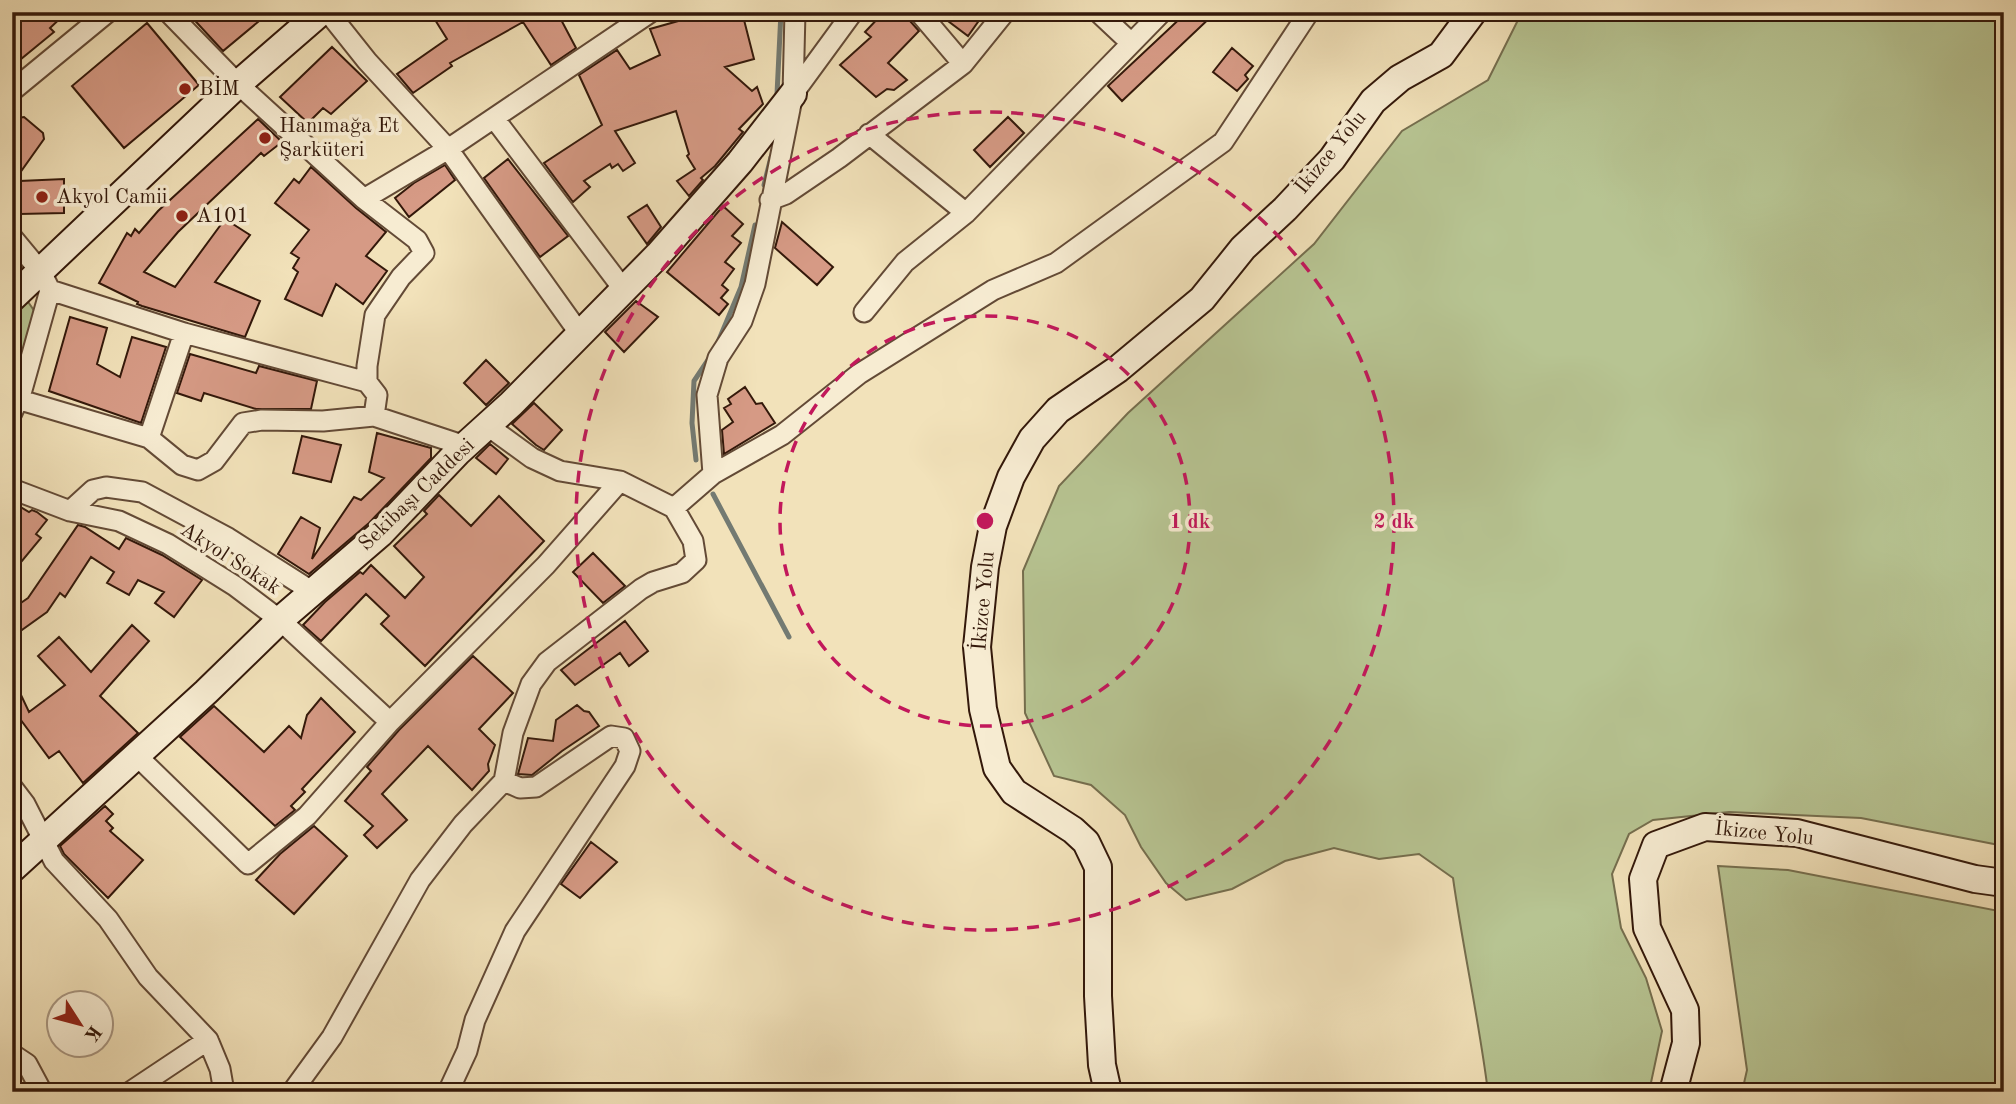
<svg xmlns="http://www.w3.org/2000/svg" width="2016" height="1104" font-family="'Old Standard TT',serif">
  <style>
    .green { fill: #b7c492; stroke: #756e4e; stroke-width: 2 }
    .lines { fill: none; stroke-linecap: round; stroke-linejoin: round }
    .stream { stroke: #737a72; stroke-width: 5 }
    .building { fill: #d69a85; stroke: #33180a; stroke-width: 2 }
    .street-casing { stroke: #634a36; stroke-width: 23 }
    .secondary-casing { stroke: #33180a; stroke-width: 30 }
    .street { stroke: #f7ecd2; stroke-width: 19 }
    .secondary { stroke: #f7ecd2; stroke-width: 26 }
    .ring { fill: none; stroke: #c2185b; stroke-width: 3.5; stroke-dasharray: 12 9 }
    .poi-dot { fill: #8f2418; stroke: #f7ecd2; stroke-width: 2.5 }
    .labels { text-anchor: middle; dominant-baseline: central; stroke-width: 7; stroke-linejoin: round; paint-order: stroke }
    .poi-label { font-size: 21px; fill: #33180a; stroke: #f7ecd2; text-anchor: start }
    .street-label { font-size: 21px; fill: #33180a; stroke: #f7ecd2 }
    .centre { fill: #c2185b; stroke: #f7ecd2; stroke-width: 3.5 }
    .ring-label { font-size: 21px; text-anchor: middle; font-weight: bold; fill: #c2185b; stroke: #f7ecd2; stroke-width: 7; stroke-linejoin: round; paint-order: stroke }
  </style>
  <rect width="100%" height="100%" fill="#f2e2ba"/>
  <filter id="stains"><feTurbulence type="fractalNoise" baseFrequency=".00286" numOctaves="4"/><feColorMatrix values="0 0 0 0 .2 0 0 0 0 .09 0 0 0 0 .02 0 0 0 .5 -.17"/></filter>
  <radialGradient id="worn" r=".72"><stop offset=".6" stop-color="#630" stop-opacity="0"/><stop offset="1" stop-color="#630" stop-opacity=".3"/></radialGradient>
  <!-- green -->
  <path class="green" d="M1522,12H2004V846L1861,818L1729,812L1653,820L1629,834L1612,874L1621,928L1646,978L1662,1031L1649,1092H1488C1479,1020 1463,949 1453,878L1419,854L1379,859L1334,848L1285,861L1232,889L1186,900L1166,883L1141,847L1125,815L1091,785L1054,776L1025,713L1023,571L1059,486L1128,413L1314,244L1402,131L1488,80Z
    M24,296L35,312L20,364L12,383V307Z
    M1718,866L1788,870L2004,912V1092H1742L1747,1070Z"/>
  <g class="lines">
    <!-- stream -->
    <path class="stream" d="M777,94L781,12
      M764,185L771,157
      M718,342L741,287L755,225
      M696,460L692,423L694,381L708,360
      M713,494L789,637"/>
  </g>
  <!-- building -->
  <path class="building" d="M12,12H67L50,28L54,32L21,59L12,48Z
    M187,12H270L223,51Z
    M447,12H557L576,48L551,65L523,22L450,63L452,66L413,93L397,74L447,39L432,15Z
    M695,12H742L754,59L725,67L752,91L757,87L763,104L739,129L743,132L715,166L701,178L703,180L689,196L677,181L695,169L687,156L689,154L676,111L615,131L635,163L623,171L618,164L612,168L610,164L584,181L590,187L573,202L544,163L602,125L579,75L617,50L630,69L660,55L650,29L696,16Z
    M884,12H902L919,31L888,63L907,80L894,90L887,89L876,97L840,65L871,37L865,32Z
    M936,12H985L968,36Z
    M1187,12H1216L1122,101L1108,86Z
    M147,23L199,85L124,148L72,86Z
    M332,47L367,81L331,114L323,108L308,123L280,97Z
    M1232,48L1253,66L1245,75L1248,79L1237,91L1213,72Z
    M24,117L43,133L44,139L12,184V126L18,118Z
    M1008,117L1024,133L990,167L974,150Z
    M258,119L282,142L264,156L261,153L178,232L144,272L175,287L225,219L250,235L215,282L260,301L245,337L142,306L137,304L138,302L99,283L127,233L131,236L135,229L139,233L158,211Z
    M508,159L568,236L540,257L484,178Z
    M445,165L455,180L409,217L395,198L414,183Z
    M311,167L356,208L386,232L366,256L387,271L363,304L336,284L322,316L285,299L298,272L293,268L299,258L291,253L309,230L275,203L294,179L299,183Z
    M64,179V213L20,214V181Z
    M647,205L661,227L647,244L628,217Z
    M723,206L743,224L732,236L741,243L725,262L734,269L722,285L728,290L721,298L728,304L719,315L667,272Z
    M782,222L833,267L817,285L775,248Z
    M636,301L658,317L624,352L605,332Z
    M70,317L107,328L97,364L120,377L132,337L166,347L141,423L49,391Z
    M190,354L256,373L259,366L317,381L311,409H256L204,393L201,401L177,393Z
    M486,360L509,383L486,405L464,383Z
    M745,387L756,404L762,403L775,423L724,454L722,430L733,422L724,408L731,404L728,399Z
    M534,403L562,430L544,450L536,445L512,424Z
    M377,433L431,448V458L369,523L309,574L278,554L301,517L320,528L312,559L354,497L361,500L384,478L369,472Z
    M302,436L341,445L331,482L293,473Z
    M490,444L508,459L496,474L476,458Z
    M439,495L471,526L499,496L544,541L425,666L381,624L389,616L366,594L321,641L303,625L325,602L360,572L363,574L371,565L405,598L424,577L394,546L427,514L424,511Z
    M12,502L29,512L32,510L37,512L47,520L36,534L41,538L12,573Z
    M78,525L85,527L119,549L126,538L162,555L202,580L174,617L155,603L164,592L138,580L129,595L107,583L114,572L91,557L65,597L60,593L47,612L12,637V609L28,598Z
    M593,553L625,586L603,603L573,572Z
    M625,621L648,651L629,666L620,653L575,685L561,670Z
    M132,625L149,641L100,696L138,733L83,783L59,751L49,758L12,708V676L29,712L65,685L38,656L59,637L91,672Z
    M473,656L513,693L479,729L495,745L488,764L489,771L472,790L428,746L382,794L407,820L377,848L364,835L373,826L345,801L371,771L367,767L399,730Z
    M321,698L355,732L302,789L305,792L291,806L295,810L275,826L180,737L214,706L264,752L289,726L301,738L307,715Z
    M577,705L584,711L589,712L599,726L562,751L532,775L518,774L528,738L553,741L556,720Z
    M105,806L113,814L106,821L113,828L110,831L143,860L108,898L64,854L60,846Z
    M314,826L347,856L294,914L256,880L280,854Z
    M591,842L617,862L580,898L561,884Z"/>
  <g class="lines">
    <!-- street casing -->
    <g class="street-casing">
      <path id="street" d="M168,12L238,84L364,199L417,240L424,253L401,277L375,315L367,366V382L377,395L374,416
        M328,12L367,61L448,149L580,334
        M919,12L963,64
        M1098,12L1131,43
        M12,91L108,12
        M793,94L853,12
        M494,118L624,290
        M869,134L966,213
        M364,199L448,149L651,12
        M770,200L786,194L839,158L963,64L1005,12
        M12,237L41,272L50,290L184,333L367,382
        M864,312L905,262L966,213L1162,12
        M17,399L149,438L182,465L198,470L214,461L243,423L262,420L323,421L374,416L465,446
        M12,413L22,390L50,290
        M149,438L184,333
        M713,474L782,435L859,374L993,290L1056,263L1223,142L1309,12
        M12,489L70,511L119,521L168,544L235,586L280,620L390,722
        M674,508L713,474L707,395L718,358L742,321L755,284L793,94L795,12
        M70,511L93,490L106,487L142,492L228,538L313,592
        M136,755L248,864L307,816L390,722L546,565L620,481
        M12,787L25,804L54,861L108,919L148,977L208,1040L220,1069L224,1092
        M12,1054L27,1064L42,1092
        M130,1092L208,1040
        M292,1092L332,1037L420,880L463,824L504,781
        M448,1092L467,1051L475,1020L515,931L625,766L630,751L624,738L611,736L536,787L520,788L504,781L513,733L531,684L547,662L641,589L653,582L682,573L696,560L693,541L674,508L620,481L560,471L532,458L488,426"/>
    </g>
    <!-- secondary casing -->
    <g class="secondary-casing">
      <path id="secondary" d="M12,298L238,84L321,12
        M12,869L206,692L280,620L380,534L458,452L511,404L658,255L740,162L793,94
        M1108,1092L1102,1065L1098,996V867L1086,842L1073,830L1014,792L997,768L983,709L977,647L985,567L993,526L1011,477L1032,439L1058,410L1118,369L1202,299L1243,248L1285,209L1332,159L1373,101L1400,78L1441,55L1473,12
        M1673,1092L1686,1043L1685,1010L1647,928L1643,879L1656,845L1705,827L1797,833L1975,879L2004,883"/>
    </g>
    <!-- street -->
    <use href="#street" class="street"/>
    <!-- secondary -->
    <use href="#secondary" class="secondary"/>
  </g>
  <!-- distance rings -->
  <g class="ring">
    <circle cx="985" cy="521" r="205"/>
    <circle cx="985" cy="521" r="409"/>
  </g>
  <!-- markers -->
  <g class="poi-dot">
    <circle cx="185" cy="89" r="7"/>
    <circle cx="265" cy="138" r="7"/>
    <circle cx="42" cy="197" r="7"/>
    <circle cx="182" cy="216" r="7"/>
  </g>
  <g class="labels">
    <!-- poi labels -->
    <g class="poi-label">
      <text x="199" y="89">BİM</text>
      <text x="279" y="126">Hanımağa Et<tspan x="279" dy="24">Şarküteri</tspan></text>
      <text x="56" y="197">Akyol Camii</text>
      <text x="196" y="216">A101</text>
    </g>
    <!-- street labels -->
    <g class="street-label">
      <text transform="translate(1331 153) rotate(-51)">İkizce Yolu</text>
      <text transform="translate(417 495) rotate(-44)">Sekibaşı Caddesi</text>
      <text transform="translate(230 559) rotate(33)">Akyol Sokak</text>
      <text transform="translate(984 601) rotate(-85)">İkizce Yolu</text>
      <text transform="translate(1764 834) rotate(6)">İkizce Yolu</text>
    </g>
  </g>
  <circle cx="985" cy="521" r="10" class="centre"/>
  <g class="ring-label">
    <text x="1190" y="528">1 dk</text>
    <text x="1394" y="528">2 dk</text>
  </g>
  <!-- margin -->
  <rect width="2016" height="1104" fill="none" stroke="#f2e2ba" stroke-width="42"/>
  <rect x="14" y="14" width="1988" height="1076" fill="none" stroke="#33180a" stroke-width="3.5"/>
  <rect x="21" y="21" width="1974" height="1062" fill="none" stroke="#33180a" stroke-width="2"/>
  <!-- north arrow -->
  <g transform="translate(80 1024) rotate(126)"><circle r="33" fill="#f7ecd2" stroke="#a99782" stroke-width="2"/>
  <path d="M0-5L12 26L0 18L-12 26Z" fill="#8f2418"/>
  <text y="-10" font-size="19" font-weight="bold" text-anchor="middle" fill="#33180a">K</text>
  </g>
  <rect width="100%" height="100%" filter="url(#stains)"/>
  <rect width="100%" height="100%" fill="url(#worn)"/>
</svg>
